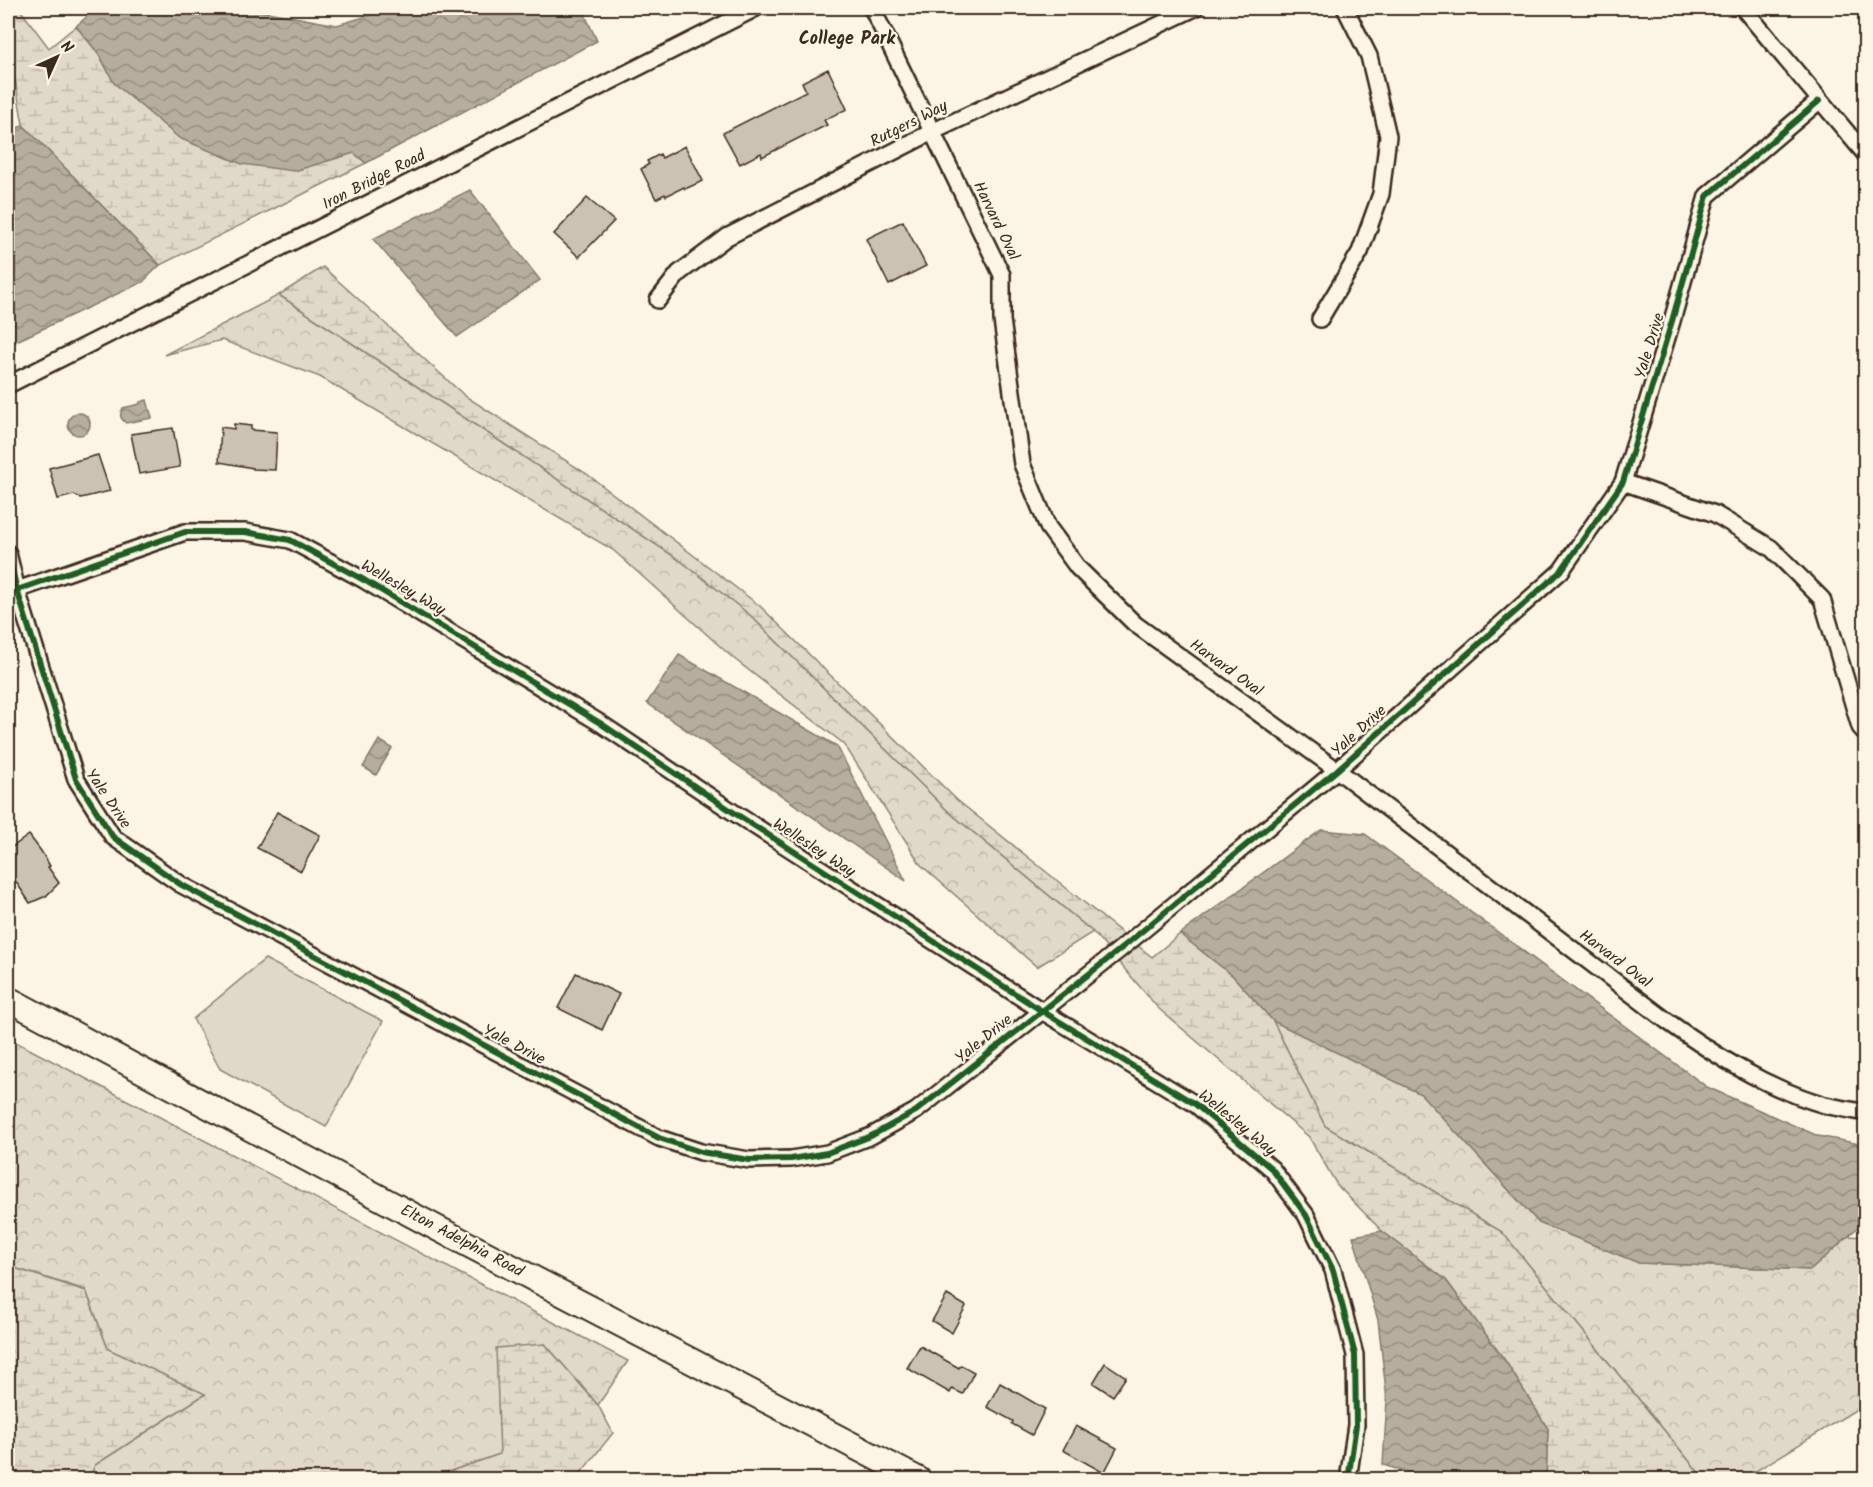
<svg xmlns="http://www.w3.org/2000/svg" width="1873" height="1487" font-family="Kalam,sans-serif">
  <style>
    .grass { fill: #e0d8c8; stroke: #8e8173; stroke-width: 1.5 }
    .forest { fill: url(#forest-crowns); stroke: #8e8173; stroke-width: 1.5 }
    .wetland { fill: url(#wetland-marsh); stroke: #8e8173; stroke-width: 1.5 }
    .water { fill: url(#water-waves); stroke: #85796b; stroke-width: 1.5 }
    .building { fill: #ccc2b3; stroke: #3b2a1e; stroke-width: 1.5 }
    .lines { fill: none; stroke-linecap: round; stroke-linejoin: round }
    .street-casing { stroke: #3b2a1e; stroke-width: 20 }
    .primary-casing { stroke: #3b2a1e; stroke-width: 28 }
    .street { stroke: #fcf5e5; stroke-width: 15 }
    .primary { stroke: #fcf5e5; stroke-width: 24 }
    .cycleway-casing { stroke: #fcf5e5; stroke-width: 10 }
    .cycleway { stroke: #1b5e20; stroke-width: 6 }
    .labels { text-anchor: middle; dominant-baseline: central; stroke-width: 4.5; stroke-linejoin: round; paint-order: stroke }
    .street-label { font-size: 16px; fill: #3b2a1e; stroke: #fcf5e5 }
    .neighbourhood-label { font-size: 18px; font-weight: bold; fill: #3b2a1e; stroke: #fcf5e5 }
  </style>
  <defs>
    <pattern id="forest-crowns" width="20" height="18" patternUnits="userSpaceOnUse" patternTransform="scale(1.5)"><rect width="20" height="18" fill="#e0d8c8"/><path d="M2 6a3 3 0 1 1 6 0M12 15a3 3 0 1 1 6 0" fill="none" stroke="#c1baab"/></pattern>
    <pattern id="wetland-marsh" width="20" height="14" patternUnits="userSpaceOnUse" patternTransform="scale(1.5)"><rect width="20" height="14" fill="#e0d8c8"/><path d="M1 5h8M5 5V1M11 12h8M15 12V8" fill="none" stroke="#c1baab"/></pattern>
    <pattern id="water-waves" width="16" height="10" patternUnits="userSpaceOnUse" patternTransform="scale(1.5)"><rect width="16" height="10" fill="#b7ad9e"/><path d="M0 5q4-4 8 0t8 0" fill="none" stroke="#968d80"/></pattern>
  </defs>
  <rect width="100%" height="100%" fill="#fcf5e5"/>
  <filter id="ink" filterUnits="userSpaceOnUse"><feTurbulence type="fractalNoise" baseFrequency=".0167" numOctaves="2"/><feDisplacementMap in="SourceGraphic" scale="12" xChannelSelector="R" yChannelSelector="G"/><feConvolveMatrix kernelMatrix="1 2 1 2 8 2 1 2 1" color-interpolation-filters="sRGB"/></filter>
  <g filter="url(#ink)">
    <!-- grass -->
    <path class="grass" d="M265,959L383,1021L326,1127L220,1069L193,1019Z"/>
    <!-- forest -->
    <path class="forest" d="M279,295L681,561L750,615L949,812L1093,932L1037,967L921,865L844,744L733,658L613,550L320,377L222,340L164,355Z
      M1273,1021L1421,1094L1539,1223L1639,1263L1811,1270L1848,1236L1865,1237V1404L1743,1479H1704L1502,1232L1325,1126Z
      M8,1038L628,1361L598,1405L545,1344L500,1454L428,1479H89L95,1465L205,1394L108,1349L86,1290L8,1266Z"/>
    <!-- wetland -->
    <path class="wetland" d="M8,8H19L49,48L76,26L99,54L114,83L294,171L354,153L366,163L160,265L23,125L13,68L8,63Z
      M323,267L465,396L587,474L760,606L957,800L1152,957L1180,934L1233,976L1273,1021L1325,1126L1502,1232L1704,1479H1546L1548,1429L1506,1362L1446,1280L1382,1231L1337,1185L1309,1137L1158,1008L1093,932L949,812L750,615L681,561L279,295Z
      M8,1266L86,1291L108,1349L205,1394L95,1465L89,1479H8Z
      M545,1344L598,1405L613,1433L576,1479H428L500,1454L496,1348Z"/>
    <!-- water -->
    <path class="water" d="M97,8H245L337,25L395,8H582L597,41L366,163L354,153L294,171L242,164L179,138L114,83L99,54L76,26Z
      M23,125L160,265L143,282L8,345V134Z
      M470,190L540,280L457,337L373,239Z
      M147,400L152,418L126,423C120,418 119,415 123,408L140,404V402Z
      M68 424a11 11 0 1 1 22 0a11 11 0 1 1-22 0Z
      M679,655L837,746L906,881L647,703Z
      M379,740L392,748L376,775L363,767Z
      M1321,830L1365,834L1707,1087L1818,1136L1865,1145V1221L1811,1270L1639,1263L1539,1223L1421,1094L1273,1021L1233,976L1180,934Z
      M1382,1231L1446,1280L1506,1362L1548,1429L1546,1479H1429L1383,1465L1387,1400L1378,1320L1353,1236Z"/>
    <!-- building -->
    <path class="building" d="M828,69L847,109L824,120L827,125L805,136V135L762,157L761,153L740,164L723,133L806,91L802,82Z
      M685,146L703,181L685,189L684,187L666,196L665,194L656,199L641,169L649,164L647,161L660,154L662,158Z
      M587,198L614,221L579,257L554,234Z
      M903,221L926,266L889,285L866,239Z
      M234,424L251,426V430L277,432L275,470L253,469V468L219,462L221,427L234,429Z
      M173,428L180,467L139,474L131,434Z
      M98,455L110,491L81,498L74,495L58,499L49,468Z
      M277,812L320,835L301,871L257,848Z
      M29,835L41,851L50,866L48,867L59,883L46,896L30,903L8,870V850Z
      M576,973L619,994L602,1030L558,1008Z
      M947,1295L966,1306L952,1333L932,1321Z
      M920,1346L959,1368L961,1365L974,1372L963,1394L952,1389L950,1393L907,1368Z
      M1105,1363L1126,1377L1113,1396L1093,1383Z
      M1000,1383L1045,1409L1032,1435L1012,1424L1013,1421L987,1407Z
      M1076,1426L1117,1448L1104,1473L1063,1450Z"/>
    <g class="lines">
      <!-- street casing -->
      <g class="street-casing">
        <path id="street" d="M872,8L1002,275V320L1022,464L1048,527L1078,568L1135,624L1337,770L1667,1021C1716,1056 1766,1088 1825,1105C1838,1108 1852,1110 1866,1113
          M1743,8L1866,155
          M658,300L679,273L727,237L932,132L1195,8
          M1320,319L1360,252L1381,194L1388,136L1369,56L1345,8
          M8,385L756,8
          M1623,482L1715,514L1771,548L1822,599L1860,727L1866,734
          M8,553L17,590L76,779L113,837L180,884L659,1138L701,1152L749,1160L791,1159L827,1153L871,1136L916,1111L1118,951L1337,770L1561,571L1623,482L1672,321L1707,196L1819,101
          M17,590L185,532H245L290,540L364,580L600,723L736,814L1042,1011L1195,1104L1272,1169L1306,1215L1333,1270L1355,1355L1356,1425L1348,1480"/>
      </g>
      <!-- primary casing -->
      <g class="primary-casing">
        <path id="primary" d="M8,999L431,1225L919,1480"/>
      </g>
      <!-- street -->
      <use href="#street" class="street"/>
      <!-- primary -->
      <use href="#primary" class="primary"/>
      <!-- cycleway casing -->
      <g class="cycleway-casing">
        <path id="cycleway" d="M8,553L17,590L76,779L113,837L180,884L659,1138L701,1152L749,1160L791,1159L827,1153L871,1136L916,1111L1118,951L1337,770L1561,571L1623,482L1672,321L1707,196L1819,101
          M17,590L185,532H245L290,540L364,580L600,723L736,814L1042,1011L1195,1104L1272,1169L1306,1215L1333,1270L1355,1355L1356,1425L1348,1480"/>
      </g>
      <!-- cycleway -->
      <use href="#cycleway" class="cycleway"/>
    </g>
  </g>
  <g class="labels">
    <!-- street labels -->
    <g class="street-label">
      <text transform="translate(909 124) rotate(-27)">Rutgers Way</text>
      <text transform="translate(374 180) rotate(-27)">Iron Bridge Road</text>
      <text transform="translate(996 221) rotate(64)">Harvard Oval</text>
      <text transform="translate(1650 346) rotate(-73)">Yale Drive</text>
      <text transform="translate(403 588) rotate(30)">Wellesley Way</text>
      <text transform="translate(1226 668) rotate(36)">Harvard Oval</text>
      <text transform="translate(1359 731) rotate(-42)">Yale Drive</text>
      <text transform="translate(108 799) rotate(56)">Yale Drive</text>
      <text transform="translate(814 848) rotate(33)">Wellesley Way</text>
      <text transform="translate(1615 959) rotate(37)">Harvard Oval</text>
      <text transform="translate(984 1039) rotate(-39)">Yale Drive</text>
      <text transform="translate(514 1045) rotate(28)">Yale Drive</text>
      <text transform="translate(1237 1123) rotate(39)">Wellesley Way</text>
      <text transform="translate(462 1241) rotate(28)">Elton Adelphia Road</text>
    </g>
    <!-- neighbourhood labels -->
    <g class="neighbourhood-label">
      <text x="847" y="39">College Park</text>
    </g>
  </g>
  <!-- margin -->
  <rect width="1873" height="1487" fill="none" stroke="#fcf5e5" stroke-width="30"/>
  <rect x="15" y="15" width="1843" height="1457" fill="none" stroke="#3b2a1e" stroke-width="2" filter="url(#ink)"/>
  <!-- north arrow -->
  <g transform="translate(57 57) rotate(45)" stroke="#fcf5e5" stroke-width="4.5" paint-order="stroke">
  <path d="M0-4.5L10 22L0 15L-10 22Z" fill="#3b2a1e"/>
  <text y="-9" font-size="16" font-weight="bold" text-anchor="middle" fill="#3b2a1e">N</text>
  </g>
</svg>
